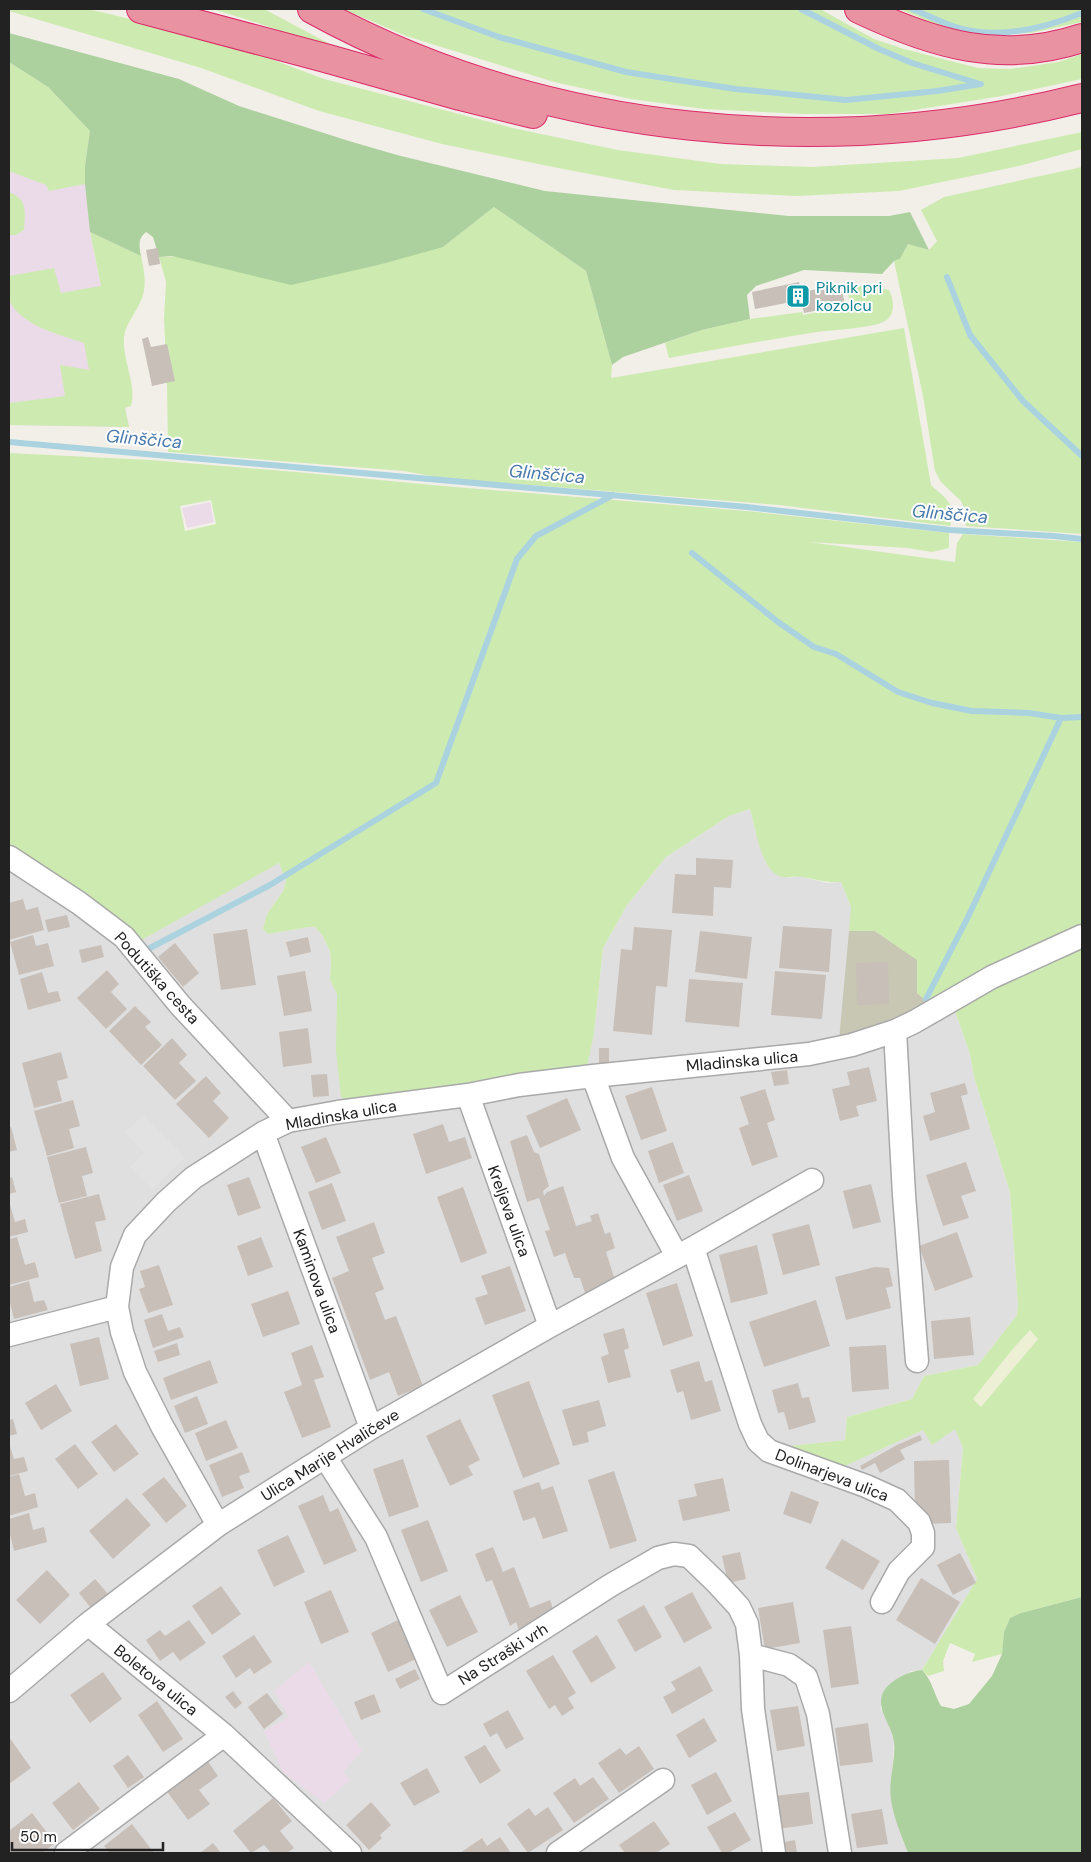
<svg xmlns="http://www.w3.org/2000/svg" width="1091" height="1862" font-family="'DM Sans',sans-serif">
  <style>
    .residential { fill: #e0dfdf }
    .industrial { fill: #ebdbe8 }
    .construction { fill: #c7c7b4 }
    .farmland { fill: #eef0d5 }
    .grass { fill: #cdebb0; fill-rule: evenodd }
    .forest { fill: #add19e }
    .parking { fill: #e2e2e2 }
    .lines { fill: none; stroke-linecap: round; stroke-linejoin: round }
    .stream { stroke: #aad3df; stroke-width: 6 }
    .building { fill: #c7bfb8 }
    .street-casing { stroke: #a9a9a9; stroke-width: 25 }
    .highway-casing { stroke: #dc2a67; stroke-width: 30 }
    .street { stroke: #fff; stroke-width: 22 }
    .highway { stroke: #e892a2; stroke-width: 28 }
    .labels { text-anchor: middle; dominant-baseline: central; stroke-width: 4; stroke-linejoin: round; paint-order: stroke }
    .culture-label { font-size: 16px; fill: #0d838f; stroke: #fff; text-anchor: start }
    .street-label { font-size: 16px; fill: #222; stroke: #fff }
    .water-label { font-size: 18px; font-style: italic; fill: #4a7aab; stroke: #fff }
  </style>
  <rect width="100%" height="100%" fill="#f2efe9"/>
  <!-- residential -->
  <path class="residential" d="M750,809L756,834L788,878L799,876L827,883L841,882L851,907L955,1011L970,1054L974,1077L1010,1192L1018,1304L1017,1315L978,1365L924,1376L912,1399L847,1417L845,1440L783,1447L836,1470L923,1429L955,1428L963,1448L956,1528L977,1579L922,1670L911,1671L880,1707L889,1725L894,1741L891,1798L908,1853H9V848L244,881L279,863L286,881L283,891L267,914L268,934L309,927H315L322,935L330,951L331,962L330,980L337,993L338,1007L594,1033L603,948L627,905L666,857L729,816Z"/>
  <!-- industrial -->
  <path class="industrial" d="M9,62L90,131V232L129,427L9,425Z
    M210,502L214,522L187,528L182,508Z
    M309,1662L362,1751L343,1772L350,1780L324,1803L283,1772L264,1731L289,1717L274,1691Z"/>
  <!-- construction -->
  <path class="construction" d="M849,931H875L918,960L917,993L933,1006L839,1040Z"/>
  <!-- farmland -->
  <path class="farmland" d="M1030,1330L1038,1339L981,1408L972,1399L1011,1351Z"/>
  <!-- grass -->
  <path class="grass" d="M9,9H86L101,12L205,37L263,56L324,79L517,129L618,150L721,164L812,167L958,158L1082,132V149L1019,166L899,191L797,196L674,190L558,168L442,144L319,111L201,68L9,11Z
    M213,9H264L328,43L326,47L258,23Z
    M343,9H820L874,39L904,49L978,68L1010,69L1058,62L1082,54V79L1002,96L889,114H804L704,109L631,99L554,82L406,36Z
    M899,9H1082V22L1031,33L977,34L933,23Z
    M9,62L48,87L90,131L85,166V184L49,191L46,185L9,171Z
    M1082,167V534L966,526L964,508L961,501L941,482L935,471L923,396L894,261L900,259L908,244L929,250L937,241L921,210L944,197Z
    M9,192C28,199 25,212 24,230L16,235H9Z
    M494,207L586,271L612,365L611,378L904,328L931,485C946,499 957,504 950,526L779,505L441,478L404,471L168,452L167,380L164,319L166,282L159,257L443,247Z
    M90,232L141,256C144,269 147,285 142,298C137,312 126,322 124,337C122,361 137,383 131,406L125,408L129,427L9,425V403L65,396L60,365L89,370L84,343C59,334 22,327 9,300C7,294 9,283 9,276L54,268L61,293L101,286Z
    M848,285L880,288L889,290C894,299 896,315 885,321C874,328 832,330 817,332C767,340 718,349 669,358L665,343L702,330L750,319L802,312L803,315L849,306Z
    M9,453L150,460L296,472L443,486L747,511L949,533V548L932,552L908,548L809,542L955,562L957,543L963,534L1082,542V928L933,1006L917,993V960L875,931H849L851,907L841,882C826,883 815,879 802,877C794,875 786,879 779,876C760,868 755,825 750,809L729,816L666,857L627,905L603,948L594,1033L587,1067L347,1100L341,1097L336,1051L337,994L330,980L331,962L330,951L322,935L315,927H309L268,934L263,929L267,914L283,891L286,881L279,863L138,942L9,848ZM211,500L216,524L185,531L180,506Z
    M1082,944V1597L1021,1613L1010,1618L1004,1632L1002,1654L972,1662L975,1654L950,1643L943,1661L944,1671L928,1676L922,1670L977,1579L956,1528L963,1448L955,1429L932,1445L923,1430L836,1470L782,1447L845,1440L847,1417L912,1399L924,1376L978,1365L1017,1315L1018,1304L1010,1192L974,1077L970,1054L955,1011L986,988ZM1030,1330L1038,1339L981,1407L973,1399L1011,1351Z"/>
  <!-- forest -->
  <path class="forest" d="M9,33L179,79L239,106L349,141L397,155L545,191L789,216H889L910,212L929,250L908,244L900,259L894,261L882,274L804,270L756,286L747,295L750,319L702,330L623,357L612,365L586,271L494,207L443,247L382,264L291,285L172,256L159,257L153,237L146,232C138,238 139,246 141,256L90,232L85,184V166L90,131L48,87L9,62Z
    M1082,1597V1853H908C902,1836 893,1817 891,1799C888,1781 896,1760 894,1742C892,1725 877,1712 882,1695C887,1681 909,1671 922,1670C932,1680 934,1694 941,1706L954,1709L969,1704L992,1676L1002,1654L1004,1632L1010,1618L1021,1613Z"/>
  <!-- parking -->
  <path class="parking" d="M143,1115L185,1158L152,1190L130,1167L144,1153L125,1133Z"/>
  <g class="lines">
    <!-- stream -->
    <path class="stream" d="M423,9L499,37L626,72L736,89L846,100L937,91L981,84
      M801,9L879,49L912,63L977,83
      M912,9C928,15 945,25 962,29C1002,39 1045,28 1082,13
      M947,277L970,335L1023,401L1082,456
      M9,442L747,507L950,530L1054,536L1082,539
      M692,553L778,622L814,647L836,654L898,692L932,703L972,711L1029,713L1061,718L1082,717
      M150,948L270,885L436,783L517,559L536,536L613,495
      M926,999L968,917L1061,718"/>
  </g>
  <!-- building -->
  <path class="building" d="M158,248L160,264L149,266L146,250Z
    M799,282L801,292L841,285L845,305L804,313L801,300L755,309L752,292Z
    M148,337L151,347L167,344L175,381L152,386L142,339Z
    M696,858L733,860L731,888L714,887L713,916L672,913L675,874L696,875Z
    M23,899L26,910L38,907L44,930L9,940V903Z
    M67,915L70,927L48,932L45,920Z
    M783,926L832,929L829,972L779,968Z
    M634,927L672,930L667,987L656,986L652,1035L613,1031L621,949L632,950Z
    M247,929L256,985L221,990L213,934Z
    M700,931L752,937L747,979L695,972Z
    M33,935L36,946L48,943L54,966L19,975L10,942Z
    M308,937L311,952L290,957L286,942Z
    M175,943L199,973L183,987L158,957Z
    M101,945L104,957L82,963L79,950Z
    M888,962L889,1004L857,1005L856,963Z
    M107,970L119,984L111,992L127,1009L106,1029L77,998Z
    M305,971L312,1011L284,1016L277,976Z
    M775,971L826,975L822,1019L771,1015Z
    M42,972L48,993L58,991L61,1001L28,1010L20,979Z
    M689,979L743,983L739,1027L685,1022Z
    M135,1006L151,1022L145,1027L162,1045L141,1065L109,1031Z
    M308,1028L312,1063L283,1067L279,1032Z
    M172,1038L187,1055L179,1063L196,1081L175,1100L143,1066Z
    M599,1048H609V1066H599Z
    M61,1052L68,1078L57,1081L62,1101L34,1108L22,1063Z
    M869,1067L877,1101L856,1106L859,1116L840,1121L832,1089L850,1085L847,1072Z
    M787,1070L789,1084L774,1086L771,1072Z
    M327,1074L329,1096L313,1097L311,1075Z
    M206,1076L221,1093L213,1101L229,1118L209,1138L176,1104Z
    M965,1083L968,1094L961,1096L970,1129L930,1141L923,1116L935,1112L930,1093Z
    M652,1087L667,1131L641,1140L625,1096Z
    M765,1089L775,1120L767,1123L778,1157L752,1166L739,1128L749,1124L740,1097Z
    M567,1098L581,1130L540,1148L526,1116Z
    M73,1100L80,1126L69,1129L74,1148L47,1156L34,1111Z
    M443,1124L449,1142L465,1137L472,1158L426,1174L413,1134Z
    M9,1127H11L17,1150L9,1152Z
    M527,1135L534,1152L539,1154L549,1186L543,1191L544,1196L547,1192L563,1186L576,1226L592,1221L590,1216L598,1213L605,1234L610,1232L615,1248L606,1252L616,1283L585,1293L580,1278H574L565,1253L554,1257L545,1231L550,1230L539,1198L527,1202L510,1141Z
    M326,1137L341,1173L316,1183L301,1147Z
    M673,1142L684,1173L659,1183L648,1151Z
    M86,1147L93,1173L82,1176L87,1196L59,1203L47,1157Z
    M966,1162L976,1191L961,1196L969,1218L943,1226L926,1175Z
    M689,1175L703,1211L677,1221L663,1185Z
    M12,1177L16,1192L9,1194V1178Z
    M249,1177L261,1208L238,1216L227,1185Z
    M332,1183L346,1221L322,1230L308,1192Z
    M871,1184L881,1222L853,1229L843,1191Z
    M463,1187L487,1253L461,1263L437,1197Z
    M99,1194L106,1220L95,1222L102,1251L75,1259L60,1204Z
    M9,1201L15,1222L25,1219L28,1232L9,1237Z
    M374,1222L385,1253L372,1258L384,1289L375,1293L385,1320L396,1316L423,1386L398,1396L389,1372L370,1380L332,1278L349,1271L336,1237Z
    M809,1224L820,1265L783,1275L772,1234Z
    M957,1232L973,1277L935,1291L919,1246Z
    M17,1237L25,1265L35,1262L39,1277L9,1285V1239Z
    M261,1237L273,1267L248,1276L237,1246Z
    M757,1245L768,1294L731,1303L719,1255Z
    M159,1265L173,1305L148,1313L139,1289L145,1287L140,1271Z
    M510,1266L526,1311L485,1325L475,1298L488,1294L481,1276Z
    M875,1267L889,1268L893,1286L886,1288L891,1308L846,1320L835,1277Z
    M29,1281L34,1302L44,1300L48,1310L14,1319L9,1299V1287Z
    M677,1283L693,1336L663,1346L646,1293Z
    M288,1291L300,1324L263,1337L251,1304Z
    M816,1300L830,1346L764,1367L749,1322Z
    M162,1314L168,1331L180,1327L184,1337L153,1348L144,1320Z
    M970,1317L974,1355L934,1359L931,1321Z
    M624,1328L629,1348L624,1350L631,1377L608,1383L601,1357L609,1354L603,1334Z
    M99,1337L109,1379L80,1386L70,1344Z
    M177,1343L180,1355L158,1362L154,1351Z
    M312,1345L324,1377L314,1380L331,1427L302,1438L284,1392L302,1385L291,1353Z
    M886,1345L889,1389L852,1392L849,1347Z
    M210,1360L218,1383L171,1400L163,1378Z
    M699,1361L705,1382L712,1380L721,1411L691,1420L683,1391L677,1393L670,1370Z
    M529,1381L560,1464L523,1478L492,1395Z
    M798,1383L802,1398L809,1397L816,1422L789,1430L784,1412L778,1413L772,1390Z
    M56,1384L72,1411L41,1430L25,1403Z
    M197,1396L208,1424L185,1433L174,1406Z
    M599,1400L606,1426L587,1432L589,1442L573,1446L562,1410Z
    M13,1419L17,1434L9,1436V1420Z
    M460,1419L480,1460L468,1466L473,1475L450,1486L426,1436Z
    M226,1420L238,1448L206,1461L195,1433Z
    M116,1424L139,1454L114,1472L91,1442Z
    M920,1435L922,1440L900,1450L905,1459L880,1473L875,1463L862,1470L860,1466L897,1445Z
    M9,1443L14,1459L24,1457L28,1471L9,1476Z
    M75,1444L98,1474L78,1489L55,1459Z
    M242,1452L250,1472L239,1476L244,1488L222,1497L209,1465Z
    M403,1459L419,1507L389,1517L373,1469Z
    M949,1460L951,1523L924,1524V1510H915L914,1461Z
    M614,1471L637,1541L610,1549L588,1480Z
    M19,1474L25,1496L35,1493L38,1507L9,1516V1477Z
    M164,1477L187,1506L166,1523L142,1494Z
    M723,1478L730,1511L683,1521L678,1500L697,1496L694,1484Z
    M539,1482L542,1490L553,1486L568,1531L543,1539L535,1517L523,1521L513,1491Z
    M791,1491L819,1502L811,1524L783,1514Z
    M323,1495L330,1512L338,1508L357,1551L324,1565L298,1506Z
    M127,1498L151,1525L113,1559L89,1531Z
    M29,1513L33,1530L44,1527L47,1542L14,1551L9,1530V1519Z
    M428,1520L448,1571L421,1582L401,1530Z
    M288,1535L305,1572L274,1587L257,1550Z
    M842,1539L880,1561L863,1590L825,1568Z
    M493,1547L503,1572L514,1567L530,1608L550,1600L555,1615L521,1636L516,1622L510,1626L492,1580L486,1582L475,1554Z
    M740,1552L746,1579L728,1583L722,1556Z
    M960,1553L976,1583L953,1595L937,1565Z
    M47,1570L70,1595L40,1624L16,1600Z
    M921,1578L960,1602L935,1644L896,1620Z
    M95,1579L108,1594L91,1608L79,1593Z
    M221,1586L241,1614L212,1635L192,1606Z
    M331,1590L349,1632L321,1644L304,1602Z
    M692,1592L712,1628L684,1643L664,1607Z
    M460,1595L478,1632L447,1647L429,1610Z
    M793,1602L800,1643L765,1649L758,1608Z
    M644,1605L662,1637L635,1652L617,1620Z
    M400,1619L418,1658L388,1672L371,1633Z
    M189,1620L206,1643L180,1661L173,1652L160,1661L146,1640L160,1630L165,1636Z
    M851,1626L859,1684L831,1688L823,1630Z
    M254,1635L272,1662L254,1674L250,1668L236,1678L222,1656Z
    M597,1635L616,1668L591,1683L572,1651Z
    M553,1655L576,1693L568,1698L574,1708L562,1716L555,1705L549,1709L526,1671Z
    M700,1666L713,1691L672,1714L663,1697L676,1690L671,1682Z
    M415,1669L420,1679L400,1689L395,1679Z
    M103,1672L122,1699L90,1723L70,1695Z
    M233,1691L242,1703L235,1709L225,1697Z
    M267,1693L283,1714L264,1729L248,1707Z
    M374,1694L381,1712L361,1720L354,1702Z
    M157,1701L183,1739L163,1752L138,1715Z
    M798,1706L805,1746L777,1751L770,1710Z
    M508,1710L524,1739L506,1749L497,1733L490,1737L483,1724Z
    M704,1718L717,1741L689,1758L676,1735Z
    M868,1723L873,1762L840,1766L835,1728Z
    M9,1737L31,1768L9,1784Z
    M485,1745L501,1771L480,1784L464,1757Z
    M639,1746L654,1769L619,1793L598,1763L620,1748L626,1755Z
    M128,1755L144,1777L128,1788L113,1766Z
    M207,1760L218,1776L199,1790L210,1804L188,1820L166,1790Z
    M427,1768L440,1792L414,1806L400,1783Z
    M716,1772L732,1801L707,1815L691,1785Z
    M593,1777L609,1799L574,1823L553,1793L575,1778L580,1786Z
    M79,1782L100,1809L73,1830L52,1803Z
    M809,1792L813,1824L778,1829L774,1796Z
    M273,1798L292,1821L280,1831L294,1848L287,1853H271L264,1845L251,1853L233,1831Z
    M371,1802L391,1825L380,1835L382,1838L369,1850L346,1825Z
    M548,1807L563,1830L528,1853L507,1824L529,1808L535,1816Z
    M882,1809L888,1844L857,1848L851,1814Z
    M735,1812L751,1840L728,1853H722L707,1827Z
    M32,1813L55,1843L42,1853H9V1831Z
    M654,1821L670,1844L656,1853H625L619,1845Z
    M132,1824L154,1853H110L104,1846Z
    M500,1837L511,1853H460L482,1838L487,1846Z
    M795,1840L797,1853H781L779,1843Z
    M213,1843L221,1853H200Z"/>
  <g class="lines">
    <!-- street casing -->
    <g class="street-casing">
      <path id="street" d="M9,857L79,903L124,937L180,1005L288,1121
        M895,1031L904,1195L917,1361
        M593,1076L623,1158L677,1256
        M468,1095L550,1326
        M263,1133L371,1428
        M693,1248L750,1424L758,1441L769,1451L866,1486L897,1500L919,1522L923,1533V1547L899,1571L882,1602
        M9,1335L117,1307
        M325,1457L376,1537L442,1693L611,1585L658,1558L674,1554L689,1556L716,1582L739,1607L747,1624L751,1655L753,1709L774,1853
        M218,1525L162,1426L135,1372L122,1332L117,1307L122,1267L135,1235L166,1202L193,1178L263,1133L288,1121L338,1112L468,1095L519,1085L593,1076L809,1054L852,1045L895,1031L914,1022L992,977L1082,936
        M88,1624L224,1735L350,1853
        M751,1655L789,1665L806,1677L818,1714L840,1853
        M9,1691L88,1624L218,1525L325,1457L371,1428L550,1326L693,1248L812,1180
        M66,1853L224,1735
        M558,1853L663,1780"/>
    </g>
    <!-- highway casing -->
    <g class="highway-casing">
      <path id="highway" d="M141,9L325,58L460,96L533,114
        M312,9C545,137 827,162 1082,98
        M859,9C933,44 1001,65 1082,38"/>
    </g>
    <!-- street -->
    <use href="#street" class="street"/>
    <!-- highway -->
    <use href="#highway" class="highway"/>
  </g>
  <!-- icons -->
  <defs>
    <g id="building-square" transform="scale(1.25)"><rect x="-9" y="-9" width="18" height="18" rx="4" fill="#0f9aa8" stroke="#fff"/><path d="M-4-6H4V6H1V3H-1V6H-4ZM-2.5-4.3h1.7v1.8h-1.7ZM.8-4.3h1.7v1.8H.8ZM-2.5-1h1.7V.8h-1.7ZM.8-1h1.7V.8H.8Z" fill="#fff"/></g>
  </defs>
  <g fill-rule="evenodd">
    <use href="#building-square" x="798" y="296"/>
  </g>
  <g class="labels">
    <!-- culture labels -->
    <g class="culture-label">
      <text x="816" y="287">Piknik pri<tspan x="816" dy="18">kozolcu</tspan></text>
    </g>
    <!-- street labels -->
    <g class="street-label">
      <text transform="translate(157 978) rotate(48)">Podutiška cesta</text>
      <text transform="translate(742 1061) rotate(-5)">Mladinska ulica</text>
      <text transform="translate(341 1115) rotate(-10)">Mladinska ulica</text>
      <text transform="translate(509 1211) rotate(70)">Kreljeva ulica</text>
      <text transform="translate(317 1281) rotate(70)">Kaminova ulica</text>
      <text transform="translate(330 1455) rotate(-32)">Ulica Marije Hvaličeve</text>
      <text transform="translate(832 1475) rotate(21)">Dolinarjeva ulica</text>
      <text transform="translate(503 1654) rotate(-32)">Na Straški vrh</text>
      <text transform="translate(156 1680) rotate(39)">Boletova ulica</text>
    </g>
    <!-- water labels -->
    <g class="water-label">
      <text transform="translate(144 439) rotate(5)">Glinščica</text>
      <text transform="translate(547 474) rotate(5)">Glinščica</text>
      <text transform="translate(950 514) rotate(5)">Glinščica</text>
    </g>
  </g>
  <!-- border -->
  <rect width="1091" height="1862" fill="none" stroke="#222222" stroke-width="20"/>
  <!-- scale -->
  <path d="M12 1842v8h151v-8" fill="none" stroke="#222222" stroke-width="2.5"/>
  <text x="20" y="1842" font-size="15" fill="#222222" stroke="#ffffff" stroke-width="4" paint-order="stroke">50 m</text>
</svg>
